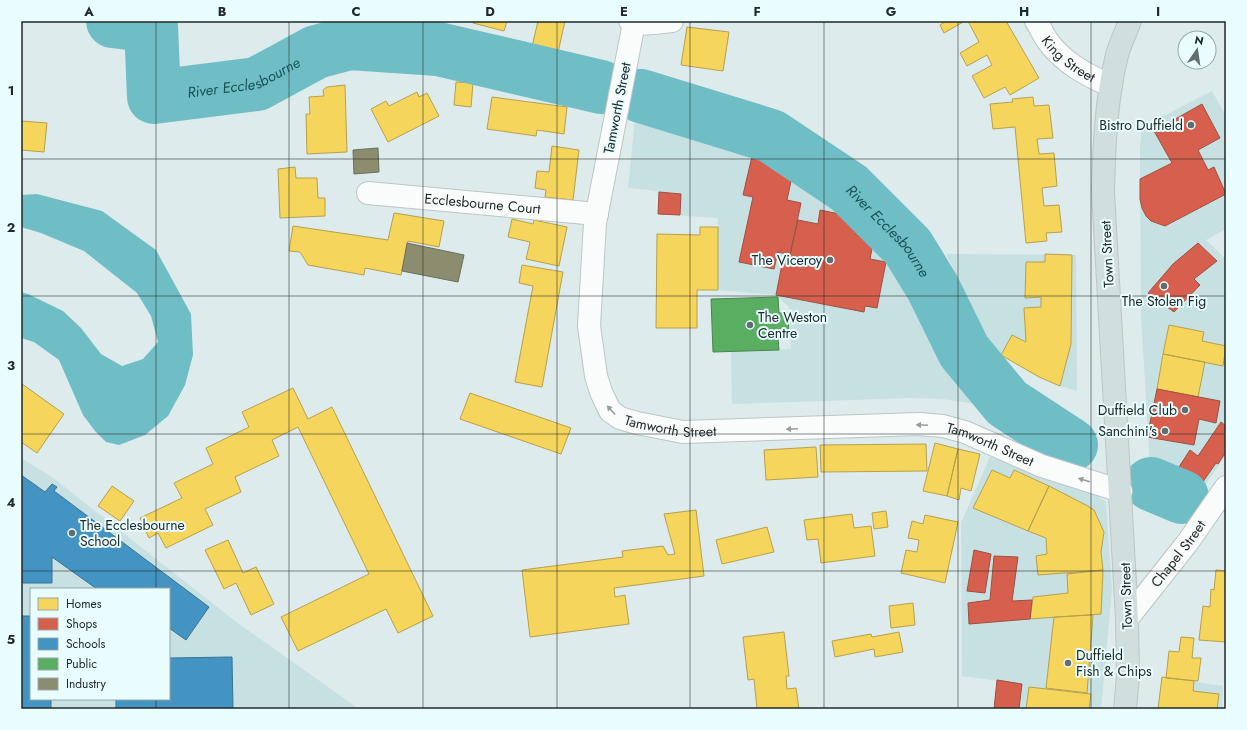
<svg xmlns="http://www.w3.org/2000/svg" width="1247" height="730" font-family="Jost,sans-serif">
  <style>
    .built { fill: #c7e0e2; fill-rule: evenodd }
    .water { fill: #70bec5 }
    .homes { fill: #f6d55c; stroke: #b6a14d }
    .shops { fill: #d6604d; stroke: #9f5042 }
    .schools { fill: #4393c3; stroke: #387395 }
    .public { fill: #5aae61; stroke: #498650 }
    .industry { fill: #8c8c6e; stroke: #6c6e5a }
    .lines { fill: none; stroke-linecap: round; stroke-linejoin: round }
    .river { stroke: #70bec5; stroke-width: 54 }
    .minor-casing { stroke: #bbc6c7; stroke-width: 24 }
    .tertiary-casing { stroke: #bbc6c7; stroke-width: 24 }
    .trunk-casing { stroke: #bec5c6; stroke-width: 24 }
    .minor { stroke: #fafcfc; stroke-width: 22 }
    .tertiary { stroke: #fafcfc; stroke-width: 22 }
    .trunk { stroke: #d1dede; stroke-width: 22 }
    .oneway { fill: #989d9e }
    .grid { fill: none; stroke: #20292a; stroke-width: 1; stroke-opacity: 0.55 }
    .poi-dot { fill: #626d6e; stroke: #e9fdff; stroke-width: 1.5 }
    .labels { text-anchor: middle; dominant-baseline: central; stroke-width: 4; stroke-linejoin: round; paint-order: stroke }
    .street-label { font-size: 14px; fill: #20292a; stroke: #e9fdff }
    .poi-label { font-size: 14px; fill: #20292a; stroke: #e9fdff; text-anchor: end }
    .water-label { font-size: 15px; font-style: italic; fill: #175358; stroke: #e9fdff }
    .neatline { fill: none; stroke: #20292a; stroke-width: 1.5 }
    .grid-label { font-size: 13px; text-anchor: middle; font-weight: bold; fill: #20292a }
  </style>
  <rect width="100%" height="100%" fill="#ddebed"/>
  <!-- built -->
  <path class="built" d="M1212,91L1226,116V229L1206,240L1226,259V455L1203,488L1150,466L1141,316L1140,147L1142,127Z
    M636,110L693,122L771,152L861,213L896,251L923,293L954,362L979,394L975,404L943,399L911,398L732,404L731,352L791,349L789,307L776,295L718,290V218L658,214V192L650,190L628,188Z
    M946,254L1076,255L1077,391L1060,386L1039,377L1001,355L984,332Z
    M990,457L1085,488L1106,502L1112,590L1101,709H1019L1022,684L962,676L961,523Z
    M21,458L52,477L239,624L352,704L357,709H21ZM31,589H169V699H31Z
    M1162,677L1223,686L1222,709H1158Z"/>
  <!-- water -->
  <path class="water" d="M37,194L102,211L156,250L191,314L193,355L185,385L168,416L145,435L119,445L106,442L95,431L83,415L59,360L34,342L21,338V292L28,294L63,311L81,328L101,354L122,366L143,359L158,342L151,316L137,293L84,251L41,233L21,227V195Z"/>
  <!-- homes -->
  <path class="homes" d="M474,21H507L504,31L473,23Z
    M538,21H565L557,57L531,51Z
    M946,21H965L944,33L940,25Z
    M968,21H1006L1039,78L1010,95L1005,87L984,98L972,76L992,65L987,55L967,66L960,53L979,42Z
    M687,27L729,32L723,71L681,65Z
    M456,82L473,83L471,107L454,105Z
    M345,85L347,152L307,154L306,114H310L309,97L324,96L323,90L327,87Z
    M417,92L419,97L427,93L439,116L388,142L371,109L386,101L389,106Z
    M492,97L567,107L564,134L537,130L536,136L487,129Z
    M1033,97L1034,106L1049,105L1053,138L1037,139L1039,154L1054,153L1057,186L1042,188L1044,206L1059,205L1062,232L1046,233L1047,241L1026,243L1015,127L993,129L990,104L1013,102L1012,99Z
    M21,121L47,123L44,152L21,150Z
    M552,146L579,150L573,200L545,197L546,190L535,188L537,171L549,172Z
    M295,167L296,178H317L318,198H325V216L280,218L278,169Z
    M394,213L444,221L439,247L408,241L401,275L365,268L364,275L308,265L300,252L289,251L293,226L388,240Z
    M512,219L533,224L534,220L567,227L559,266L526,259L530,242L508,237Z
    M700,227H718V290H697V328H656L657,234L700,235Z
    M1045,254L1072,255L1071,344L1060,386L1039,377L1001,355L1012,335L1026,342L1024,308L1041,307V297L1025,298L1026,262H1045Z
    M522,265L563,272L542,387L515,382L533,286L519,283Z
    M1169,325L1204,332L1202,341L1226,346L1223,366L1163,354Z
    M1163,354L1205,362L1198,397L1157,389Z
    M22,384L64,414L37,453L21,442Z
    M293,388L308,419L332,407L433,616L398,633L386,609L298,651L281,617L369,574L298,427L272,440L279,456L235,477L241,492L205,509L213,525L166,548L158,533L149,538L140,518L182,498L174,483L213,464L206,448L249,427L242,412Z
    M470,393L571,428L561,454L460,419Z
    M935,443L958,449L947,496L923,491Z
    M926,444L927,471L821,472L820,445Z
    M816,447L818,477L766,480L764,450Z
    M958,449L980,454L971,491L961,488L959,500L947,496Z
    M992,470L1010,478L1014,470L1049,486L1028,531L973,508Z
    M112,486L134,501L120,521L98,506Z
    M1049,486L1086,505L1094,510L1104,532L1101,552L1103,570L1038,575L1036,556L1047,554L1046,538L1028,531Z
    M696,510L704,576L614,588L615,597L625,595L629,624L530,637L522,570L623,557L622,551L663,546L668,555L675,554L664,514Z
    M886,511L888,527L874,529L872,513Z
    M852,514L854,528L871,526L875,556L821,563L818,539L807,540L804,520Z
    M925,515L958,522L945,583L901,573L906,550L917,552L919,540L908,538L912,521L923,524Z
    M767,527L774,552L722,564L716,540Z
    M228,540L243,573L256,567L274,604L251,615L236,583L224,589L205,550Z
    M1103,570L1101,614L1030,619L1033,597L1068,593L1067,574Z
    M1216,570L1226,571V642L1199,640L1203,606L1210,607L1211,589L1214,590Z
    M913,603L915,625L891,628L889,606Z
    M1093,615L1087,693L1046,688L1054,617Z
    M784,632L789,676H786L787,689L796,688L799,709H757L754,679L748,680L743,637Z
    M899,632L903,652L875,657L874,649L835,657L832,641L871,634L872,637Z
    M1181,637L1194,638L1192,658H1201L1198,681L1166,678L1169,651L1179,652Z
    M1162,677L1194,681L1193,691L1219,694L1217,709H1158Z
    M1029,687L1091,694L1089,709H1026Z"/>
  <!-- shops -->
  <path class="shops" d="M1202,104L1220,138L1198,150L1208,170L1214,167L1226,194L1165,226L1151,221L1146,216L1142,208L1140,199V179L1172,163L1154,131Z
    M753,152L793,172L787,200L801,203L790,255L778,252L774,269L739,262L753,197L743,195Z
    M659,192L681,194L680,215L658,214Z
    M820,210L859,218L856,235L874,239L870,259L886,262L877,308L865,306L864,312L776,295L784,254L790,255L798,220L818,224Z
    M1198,243L1217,261L1194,279L1200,285L1174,312L1148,293L1173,264Z
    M1157,389L1220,401L1216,423L1199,419L1194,445L1147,437Z
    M1221,422L1226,426V452L1218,464L1216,463L1200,486L1177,470L1190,450L1198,456Z
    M974,550L991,554L985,593L967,591Z
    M994,556L1018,557L1012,601L1032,600L1030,619L969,624L968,603L990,600Z
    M997,680L1022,684L1019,709H994Z"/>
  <!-- schools -->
  <path class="schools" d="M21,475L45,492L52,484L57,487L54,491L209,607L186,640L169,628V589H97L52,557V583H21Z
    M21,616H31V699H51V709H21Z
    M232,657L233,709H116V699H169V658Z"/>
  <!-- public -->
  <path class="public" d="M778,297L779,313H788L789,338H778L779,350L713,352L711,299Z"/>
  <!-- industry -->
  <path class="industry" d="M378,148L379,172L354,174L353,150Z
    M407,243L464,255L458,282L402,271Z"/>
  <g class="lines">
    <!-- river -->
    <g class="river">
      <path id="s1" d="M113,21L151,26L154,97L257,84L316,52L350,43L438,49L601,87"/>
      <path id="s2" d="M641,96L771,136L849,188L908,247L933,288L964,351L1007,403L1071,445"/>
      <path d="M1151,484L1182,497"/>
    </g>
    <!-- minor casing -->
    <g class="minor-casing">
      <g id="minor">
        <path d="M630,21C642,26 659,22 672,21"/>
        <path id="s3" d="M634,23L595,223L589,326L596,376L601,392L610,411L620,418L637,423L683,432L919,424L943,426L965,432L1042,466L1121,491"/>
        <path id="s4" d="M368,193L597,214"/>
        <path id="s5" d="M1127,619L1188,542L1226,487"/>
      </g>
    </g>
    <!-- tertiary casing -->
    <g class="tertiary-casing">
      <g id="tertiary">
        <path id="s6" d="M1036,21C1040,27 1043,34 1047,40C1063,63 1087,75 1111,86"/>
      </g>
    </g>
    <!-- trunk casing -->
    <g class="trunk-casing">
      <path id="trunk" d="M1125,709L1128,676L1127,619L1103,192C1104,148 1106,99 1117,55C1120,44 1126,32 1130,21"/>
    </g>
    <!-- minor -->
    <use href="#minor" class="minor"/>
    <!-- tertiary -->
    <use href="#tertiary" class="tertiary"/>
    <!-- trunk -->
    <use href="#trunk" class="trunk"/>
  </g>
  <!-- one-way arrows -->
  <defs><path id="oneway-solid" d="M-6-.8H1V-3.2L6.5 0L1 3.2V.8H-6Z"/></defs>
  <g class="oneway">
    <use href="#oneway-solid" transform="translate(611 410) rotate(-132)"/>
    <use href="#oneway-solid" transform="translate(922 425) rotate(-178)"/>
    <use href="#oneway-solid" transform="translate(792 429) rotate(178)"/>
    <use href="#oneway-solid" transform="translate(1084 480) rotate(-163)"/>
  </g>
  <!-- grid -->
  <path class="grid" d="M156,21V589M289,21V709M423,21V709M557,21V709M690,21V709M824,21V709M958,21V709M1091,21V709M21,159H1226M21,296H1226M21,434H1226M21,571H1226M156,699V709"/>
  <!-- markers -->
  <g class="poi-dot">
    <circle cx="1191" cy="125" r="4"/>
    <circle cx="830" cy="260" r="4"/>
    <circle cx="1164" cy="286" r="4"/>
    <circle cx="750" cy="325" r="4"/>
    <circle cx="1185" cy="410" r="4"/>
    <circle cx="1165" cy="431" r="4"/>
    <circle cx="72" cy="533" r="4"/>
    <circle cx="1068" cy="663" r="4"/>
  </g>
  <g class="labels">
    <!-- street labels -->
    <g class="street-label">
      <text stroke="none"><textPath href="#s6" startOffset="51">King Street</textPath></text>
      <text transform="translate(617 108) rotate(-79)">Tamworth Street</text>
      <text stroke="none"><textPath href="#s4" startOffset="115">Ecclesbourne Court</textPath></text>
      <text transform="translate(1107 254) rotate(-93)">Town Street</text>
      <text stroke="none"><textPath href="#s3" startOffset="459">Tamworth Street</textPath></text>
      <text stroke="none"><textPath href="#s3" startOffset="783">Tamworth Street</textPath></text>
      <text stroke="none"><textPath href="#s5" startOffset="83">Chapel Street</textPath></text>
      <text transform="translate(1126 596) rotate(-92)">Town Street</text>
    </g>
    <!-- poi labels -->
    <g class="poi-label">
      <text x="1183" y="125">Bistro Duffield</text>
      <text x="822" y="260">The Viceroy</text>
      <text x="1164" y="301" text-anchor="middle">The Stolen Fig</text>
      <text x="758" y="317" text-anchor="start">The Weston<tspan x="758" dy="16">Centre</tspan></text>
      <text x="1177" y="410">Duffield Club</text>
      <text x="1157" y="431">Sanchini's</text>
      <text x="80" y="525" text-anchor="start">The Ecclesbourne<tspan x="80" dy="16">School</tspan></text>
      <text x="1076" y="655" text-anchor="start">Duffield<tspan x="1076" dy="16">Fish &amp; Chips</tspan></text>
    </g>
    <!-- water labels -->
    <g class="water-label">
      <text stroke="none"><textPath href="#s1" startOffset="202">River Ecclesbourne</textPath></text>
      <text stroke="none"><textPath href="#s2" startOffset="288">River Ecclesbourne</textPath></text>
    </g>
  </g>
  <!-- border -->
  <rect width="1247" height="730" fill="none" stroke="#e9fdff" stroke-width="44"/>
  <!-- legend -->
  <rect x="30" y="588" width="140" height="112" fill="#e9fdff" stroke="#99a8aa"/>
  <rect x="38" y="598" width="20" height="12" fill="#f6d55c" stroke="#99a8aa"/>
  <text x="66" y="608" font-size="12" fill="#20292a">Homes</text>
  <rect x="38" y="618" width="20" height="12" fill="#d6604d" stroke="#99a8aa"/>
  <text x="66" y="628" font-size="12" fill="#20292a">Shops</text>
  <rect x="38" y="638" width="20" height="12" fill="#4393c3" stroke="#99a8aa"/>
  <text x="66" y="648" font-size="12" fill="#20292a">Schools</text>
  <rect x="38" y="658" width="20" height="12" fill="#5aae61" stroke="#99a8aa"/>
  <text x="66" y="668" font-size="12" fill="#20292a">Public</text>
  <rect x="38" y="678" width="20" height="12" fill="#8c8c6e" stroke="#99a8aa"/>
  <text x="66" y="688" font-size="12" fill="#20292a">Industry</text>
  <!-- north arrow -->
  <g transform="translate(1197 50) rotate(13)"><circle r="19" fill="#e9fdff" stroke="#99a8aa"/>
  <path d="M0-3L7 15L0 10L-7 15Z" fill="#626d6e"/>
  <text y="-6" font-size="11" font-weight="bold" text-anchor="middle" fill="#20292a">N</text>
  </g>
  <rect x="22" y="22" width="1203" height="686" class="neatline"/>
  <g class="grid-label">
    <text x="89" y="16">A</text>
    <text x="222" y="16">B</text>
    <text x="356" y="16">C</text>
    <text x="490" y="16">D</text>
    <text x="624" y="16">E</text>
    <text x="757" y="16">F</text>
    <text x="891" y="16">G</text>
    <text x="1024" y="16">H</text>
    <text x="1158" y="16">I</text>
    <text x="11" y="95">1</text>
    <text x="11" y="232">2</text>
    <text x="11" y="370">3</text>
    <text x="11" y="507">4</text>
    <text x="11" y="644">5</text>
  </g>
</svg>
